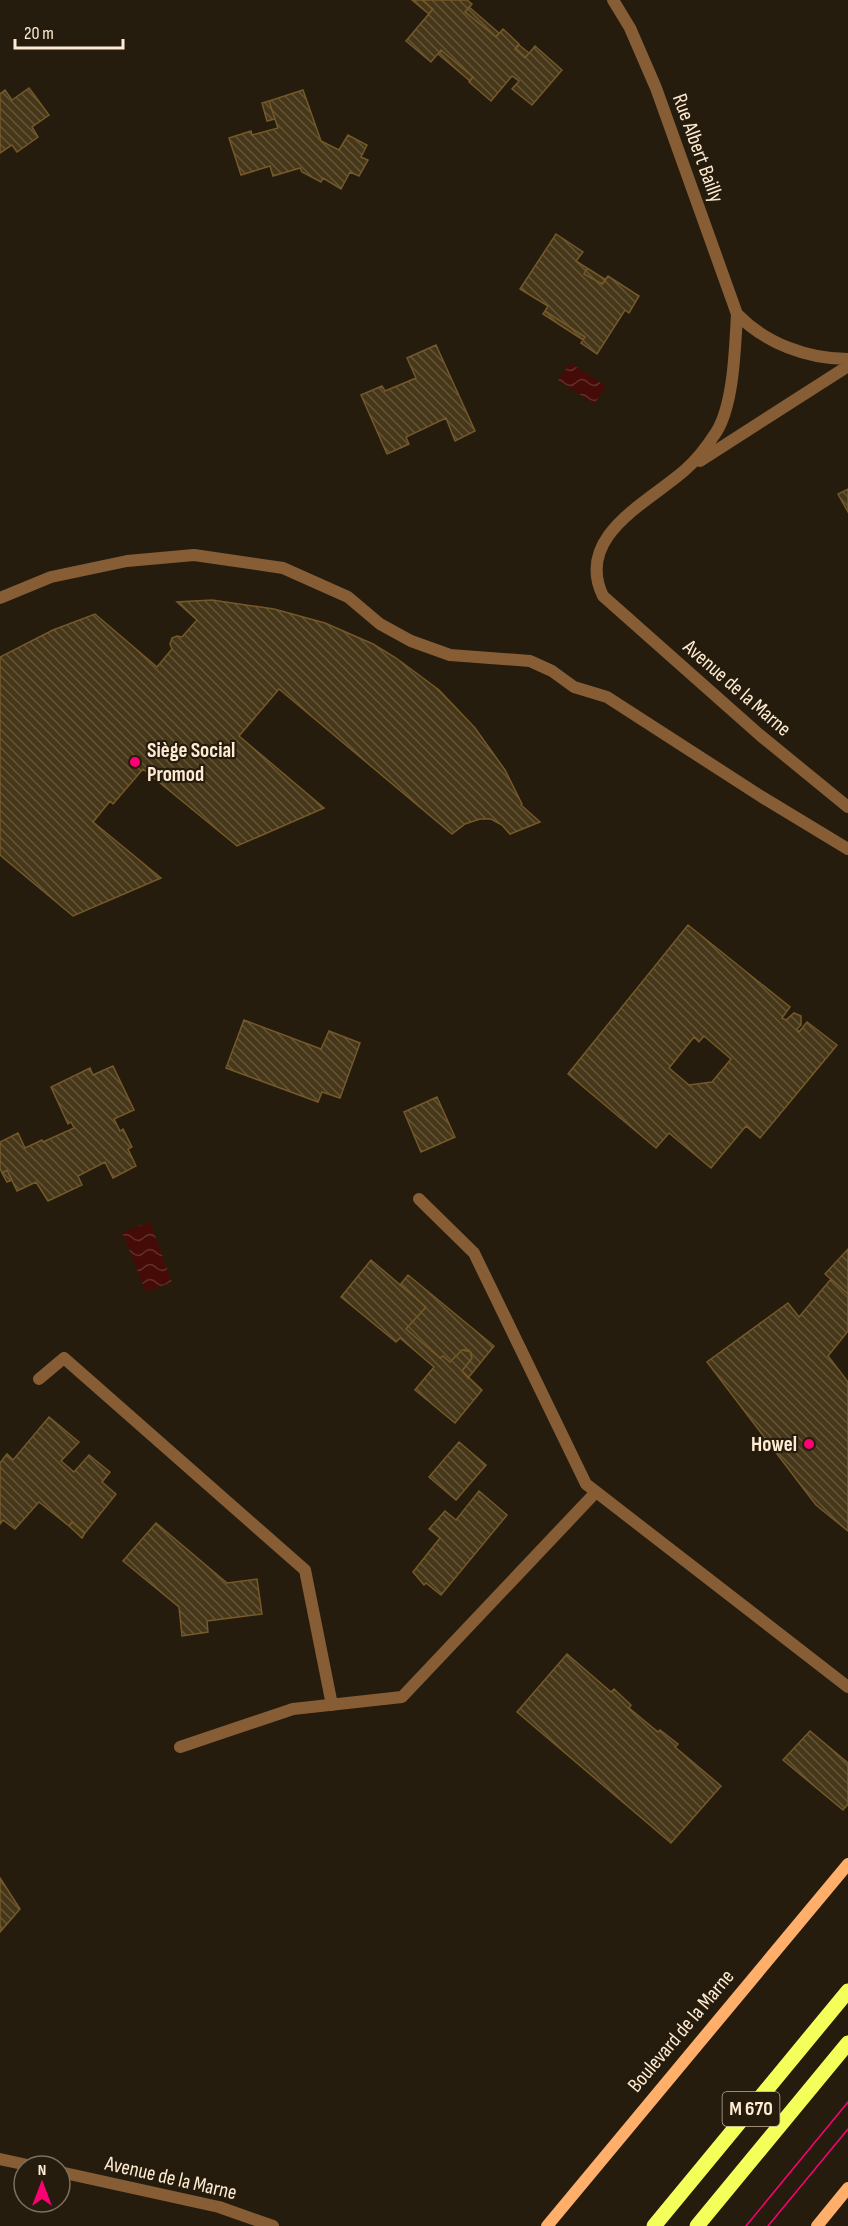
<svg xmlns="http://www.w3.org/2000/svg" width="848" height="2226" font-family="'Sofia Sans Condensed',sans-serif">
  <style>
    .water { fill: url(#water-waves) }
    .building { fill: url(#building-back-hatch); stroke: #755929; stroke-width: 1.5; fill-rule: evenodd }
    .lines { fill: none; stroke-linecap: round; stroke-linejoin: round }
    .lane { stroke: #875d36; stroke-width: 12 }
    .street { stroke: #875d36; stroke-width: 12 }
    .secondary { stroke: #ffaf69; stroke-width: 12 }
    .primary { stroke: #f4ff59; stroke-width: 15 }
    .tram { stroke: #fd0074; stroke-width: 1.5 }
    .poi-dot { fill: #fd0074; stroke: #251c0d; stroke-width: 2 }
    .labels { text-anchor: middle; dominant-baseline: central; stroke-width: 4.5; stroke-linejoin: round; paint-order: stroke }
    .shield { fill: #251c0d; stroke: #bead97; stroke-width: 1.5 }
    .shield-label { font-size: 20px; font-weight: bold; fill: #ffebd2 }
    .street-label { font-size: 21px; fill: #ffebd2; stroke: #251c0d }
    .poi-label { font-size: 21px; font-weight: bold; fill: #ffebd2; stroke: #251c0d; text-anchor: start }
  </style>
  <defs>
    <pattern id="water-waves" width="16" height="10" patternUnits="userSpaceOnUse" patternTransform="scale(1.5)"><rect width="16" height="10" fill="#450c07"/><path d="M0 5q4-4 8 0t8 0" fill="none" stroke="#61302a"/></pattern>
    <pattern id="building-back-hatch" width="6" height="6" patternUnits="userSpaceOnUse" patternTransform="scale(1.5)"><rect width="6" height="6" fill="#473719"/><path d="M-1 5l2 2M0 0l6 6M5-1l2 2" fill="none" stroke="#63543a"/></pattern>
  </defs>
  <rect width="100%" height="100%" fill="#251c0d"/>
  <!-- water -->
  <path class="water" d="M570,363L606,386L594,404L558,380Z
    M150,1222L172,1282L146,1292L122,1232Z"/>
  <!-- building -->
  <path class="building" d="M412,0H422L433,9L429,14Z
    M422,0H467L472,4L465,12L496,37L503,29L519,44L515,49L525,58L535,46L562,70L532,105L512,89L519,81L512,76L491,101L469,82L473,77L441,50L431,62L406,41L433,9Z
    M469,7L499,33L496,37L465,12Z
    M519,45L529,53L525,58L515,49Z
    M441,50L473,77L470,81L438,54Z
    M29,88L49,115L32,127L38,137L17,152L12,145L0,153V94L5,90L12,100Z
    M303,90L321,141L339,150L348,135L367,145L361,157L368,160L359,176L350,172L341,189L323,178L321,182L302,172L300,168L273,176L270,166L241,175L229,138L251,131L252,135L278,128L269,101Z
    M269,101L275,119L267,121L262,103Z
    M556,234L583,252L576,261L587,268L584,274L602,284L608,276L639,296L629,313L625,310L597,354L581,343L585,337L545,311L548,306L520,289Z
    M587,268L606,280L602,284L584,274Z
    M545,311L585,337L583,340L543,314Z
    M436,345L475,431L455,441L446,418L406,437L409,444L387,454L361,395L382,386L385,391L416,378L407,358Z
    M848,489V512L838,494Z
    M212,600L274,609L325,623L373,644L396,658L439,690L475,728L505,770L522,804L521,805L540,822L510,834L502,825L491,819H480L465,824L452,834L279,689L239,736L324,808L237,846L143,769L113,804L110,801L93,822L161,878L73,916L0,855V657L53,630L95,614L157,667L172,649L170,644L172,638L177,636L182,637L197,620L177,602Z
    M688,925L790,1007L782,1018L786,1020L794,1013L801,1016V1025L797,1029L799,1032L807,1022L837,1045L760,1138L746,1126L711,1168L669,1133L656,1148L568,1074ZM704,1036L731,1059L712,1082L689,1085L669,1068L694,1037L699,1042Z
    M244,1020L321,1049L329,1031L360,1043L340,1098L322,1092L318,1102L226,1068Z
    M113,1066L134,1110L114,1119L120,1131L123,1129L132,1147L128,1149L136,1166L113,1178L105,1162L78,1176L82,1185L48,1201L36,1182L17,1191L7,1170L2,1173L0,1168V1142L18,1133L25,1148L42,1140L43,1142L74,1128L71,1122L68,1124L51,1087L90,1068L93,1075Z
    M437,1097L455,1137L421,1152L404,1112Z
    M7,1170L12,1180L7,1182L2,1173Z
    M848,1249V1294L825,1274Z
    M371,1260L426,1307L406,1329L440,1358L443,1356L450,1362L462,1350L471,1352L472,1358L462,1371L482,1390L455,1423L415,1390L434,1367L400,1338L396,1342L341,1297Z
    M408,1275L494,1346L468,1378L462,1371L472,1358L469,1350H462L450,1362L443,1356L440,1358L406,1329L426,1307L400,1285Z
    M831,1279L848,1294V1331L828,1356L848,1382V1531L816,1505L707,1362L788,1303L799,1317Z
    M49,1417L79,1442L61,1461L74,1472L89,1455L110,1472L102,1482L116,1494L85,1533L72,1522L69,1526L39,1502L15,1529L3,1520L0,1524V1463L7,1454L13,1460Z
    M459,1442L486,1465L456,1500L429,1477Z
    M479,1491L507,1515L441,1595L426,1583L424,1585L413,1572L440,1538L429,1529L445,1511L456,1520Z
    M72,1522L85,1533L82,1538L69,1526Z
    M156,1523L227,1583L257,1579L262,1614L207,1621L208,1632L182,1636L179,1607L123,1561Z
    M567,1654L611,1692L614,1689L631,1705L629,1708L658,1732L660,1730L678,1744L675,1747L721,1786L671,1843L517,1712Z
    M810,1731L848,1763V1804L843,1810L783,1760Z
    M0,1878L20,1909L0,1932Z"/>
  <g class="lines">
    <!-- lane -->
    <path class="lane" d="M0,598L51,577L127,561L194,555L283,568L348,597L380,624L411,641L450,655L530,661L552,671L574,687L607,697L762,797L848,849"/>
    <!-- street -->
    <path class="street" d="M613,0L630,28L656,88L737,314C765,343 807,359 848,359
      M737,314C735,347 734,402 717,431C708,445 698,459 685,470C649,502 574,536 603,596L761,736L848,807
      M700,461L848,366
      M419,1199L474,1253L586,1484L848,1687
      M39,1379L64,1358L305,1570L332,1705
      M180,1747L293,1709L402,1697L596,1492
      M0,2159L32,2166
      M60,2172L219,2207L273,2226"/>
    <!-- secondary -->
    <path class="secondary" d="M547,2226L848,1864
      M817,2226L848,2188"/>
    <!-- primary -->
    <path class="primary" d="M654,2226L848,1991
      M697,2226L848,2043"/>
    <!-- tram -->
    <path class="tram" d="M746,2226L848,2102
      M768,2226L848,2129"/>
  </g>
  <!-- markers -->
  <g class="poi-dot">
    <circle cx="135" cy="762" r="6"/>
    <circle cx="809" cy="1444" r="6"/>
  </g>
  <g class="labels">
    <!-- shield labels -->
    <rect class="shield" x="722.5" y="2092" width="57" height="34" rx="4.5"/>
    <g class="shield-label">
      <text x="751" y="2109">M 670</text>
    </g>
    <!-- street labels -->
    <g class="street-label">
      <text transform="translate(698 148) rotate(70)">Rue Albert Bailly</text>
      <text transform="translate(737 688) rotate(41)">Avenue de la Marne</text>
      <text transform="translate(681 2031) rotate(-50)">Boulevard de la Marne</text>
      <text transform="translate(171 2178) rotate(13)">Avenue de la Marne</text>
    </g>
    <!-- poi labels -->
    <g class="poi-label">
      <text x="147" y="750">Siège Social<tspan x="147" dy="24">Promod</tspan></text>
      <text x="797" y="1444" text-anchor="end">Howel</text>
    </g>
  </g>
  <!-- north arrow -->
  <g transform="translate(42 2184)"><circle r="28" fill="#251c0d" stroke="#7c6f5c" stroke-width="1.5"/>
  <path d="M0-4.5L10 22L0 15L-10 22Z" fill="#fd0074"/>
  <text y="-9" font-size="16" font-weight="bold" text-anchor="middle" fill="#ffebd2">N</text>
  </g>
  <!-- scale -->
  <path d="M15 39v9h108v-9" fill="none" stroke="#ffebd2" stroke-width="3"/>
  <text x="24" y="39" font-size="18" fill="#ffebd2" stroke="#251c0d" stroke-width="4.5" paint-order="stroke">20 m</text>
</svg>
